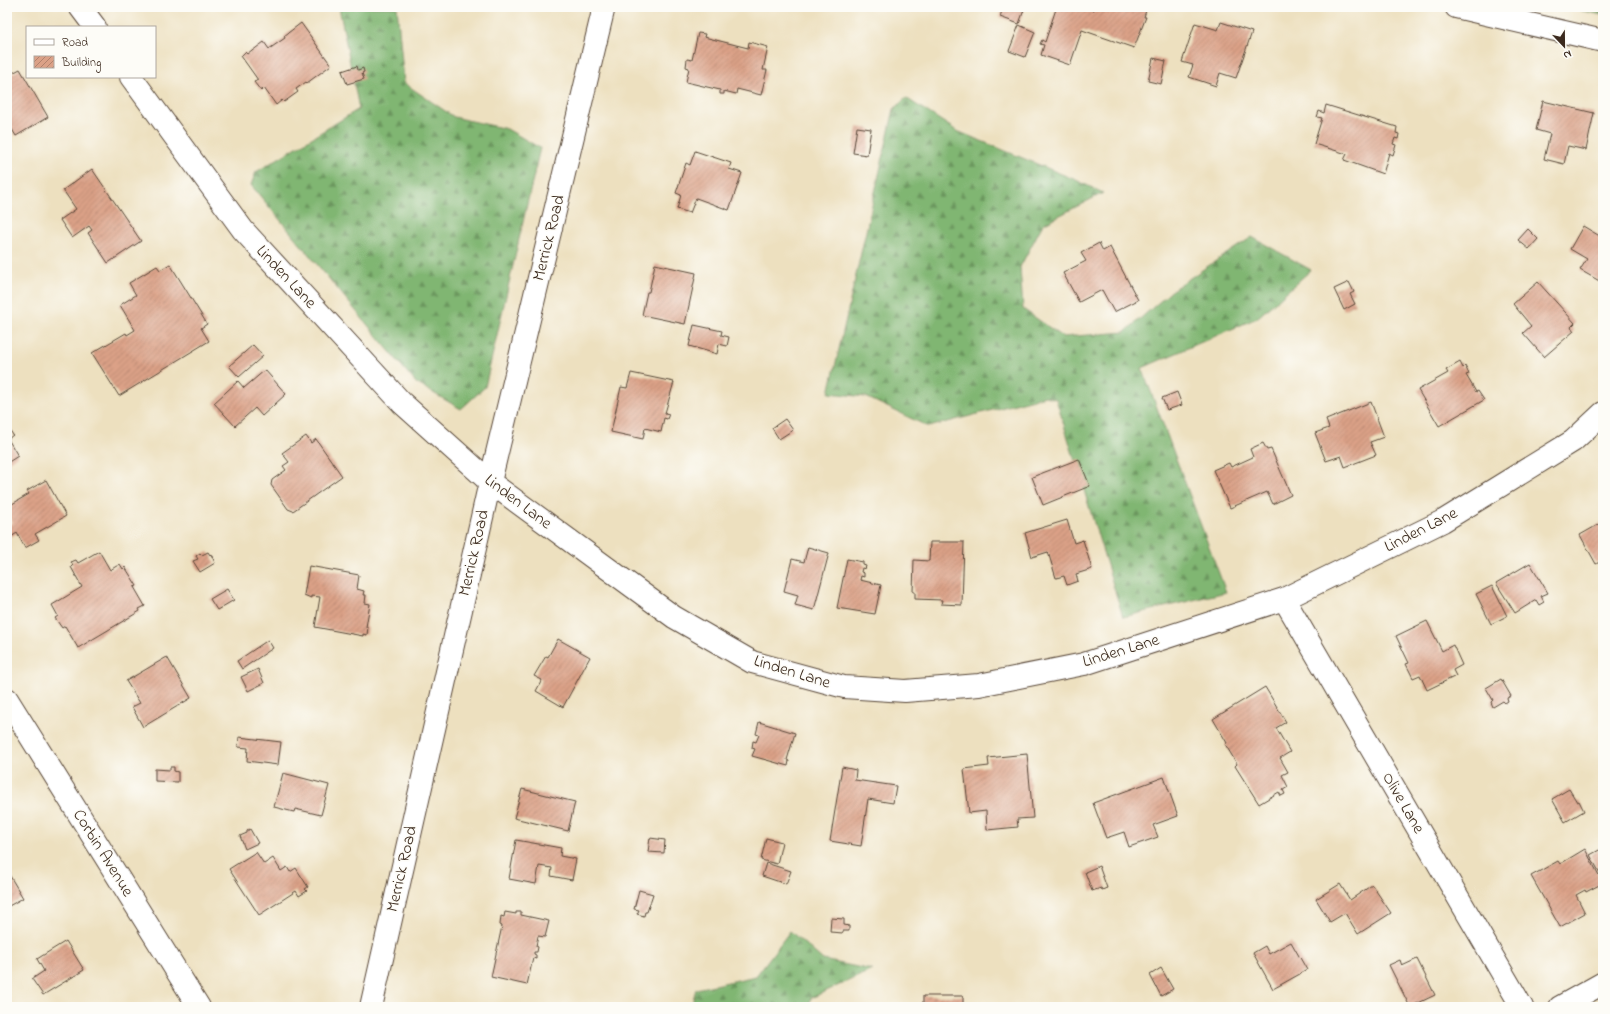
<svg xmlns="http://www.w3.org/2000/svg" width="1610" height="1014" font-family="'Indie Flower',sans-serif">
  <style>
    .forest { fill: url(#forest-firs); stroke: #5e7048 }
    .building { fill: url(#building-hatch) }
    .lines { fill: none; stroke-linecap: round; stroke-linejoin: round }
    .street-casing { stroke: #564536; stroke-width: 24 }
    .street { stroke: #fff; stroke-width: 22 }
    .labels { text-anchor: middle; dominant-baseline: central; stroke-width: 3; stroke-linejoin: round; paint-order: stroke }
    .street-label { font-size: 17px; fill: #3b2a1e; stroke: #fdfcf7 }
  </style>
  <defs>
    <pattern id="forest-firs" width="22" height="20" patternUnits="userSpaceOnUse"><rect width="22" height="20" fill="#80b672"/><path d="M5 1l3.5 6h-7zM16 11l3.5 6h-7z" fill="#6a945d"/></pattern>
    <pattern id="building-hatch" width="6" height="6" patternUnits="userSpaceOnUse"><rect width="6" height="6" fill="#dba187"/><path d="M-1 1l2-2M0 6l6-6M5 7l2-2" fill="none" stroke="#b3836e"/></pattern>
  </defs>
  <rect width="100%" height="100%" fill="#fdfcf7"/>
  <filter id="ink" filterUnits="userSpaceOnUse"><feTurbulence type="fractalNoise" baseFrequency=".025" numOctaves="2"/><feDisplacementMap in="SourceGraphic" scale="8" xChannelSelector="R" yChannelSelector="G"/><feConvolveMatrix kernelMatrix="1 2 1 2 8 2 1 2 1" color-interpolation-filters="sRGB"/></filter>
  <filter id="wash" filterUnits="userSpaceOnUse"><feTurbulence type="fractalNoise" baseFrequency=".012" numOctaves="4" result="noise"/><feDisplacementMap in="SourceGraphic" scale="16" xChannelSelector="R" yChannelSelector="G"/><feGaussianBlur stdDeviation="0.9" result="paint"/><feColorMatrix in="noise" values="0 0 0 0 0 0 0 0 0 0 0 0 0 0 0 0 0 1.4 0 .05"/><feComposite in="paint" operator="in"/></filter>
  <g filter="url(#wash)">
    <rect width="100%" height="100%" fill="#ede0bf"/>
    <!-- forest -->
    <path class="forest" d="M339,7H397L404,83L454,117L507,129L540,148L485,387L461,409L416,383L251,185L256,172L359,109Z
      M1563,7H1603V15Z
      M906,98L957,131L1076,180L1103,193L1043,224L1020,267L1023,309L1063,337L1125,332L1175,288L1252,237L1311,270L1257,318L1142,368L1226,592L1123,617L1056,399L1045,396L929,427L866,397L829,393L894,109Z
      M790,931L823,960L872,970L811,998L809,1007H691L696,989L756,976Z"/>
    <g id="blocks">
      <!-- building -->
      <path class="building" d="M1003,7H1025L1019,24L1000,17Z
        M1051,7H1084L1094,10L1095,7H1147L1144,17H1146L1134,48L1082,30L1070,65L1041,55L1044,45L1040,44L1042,40L1045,42L1056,9Z
        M1221,22L1252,32L1236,78L1220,73L1216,86L1189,77L1193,65L1182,62L1195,23L1218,30Z
        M301,23L331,65L307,83L306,82L296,89L298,92L284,102L282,100L276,105L264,88L261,91L254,82L258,80L241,56L245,52L247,54L252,50V51L264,42L269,49L285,38L284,36Z
        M1019,25L1035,32L1025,57L1009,51Z
        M698,33L705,34L704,37L748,48L749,42L768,47L763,70H767L761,95L737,89L736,94L724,91V94H720V90L686,82L689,68L686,67L687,59L692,60Z
        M1153,58L1166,61L1161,84L1148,81Z
        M357,66L358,70L363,68L364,72L362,73L364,79L347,84L342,71Z
        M20,69L48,117L16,136L7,121V76Z
        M1543,101L1594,113L1586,150L1568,146L1564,164L1544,159L1550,134L1536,130Z
        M1326,105L1397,127L1396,133L1399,134L1398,139L1395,138L1393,144L1396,145L1393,155L1389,153L1383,174L1344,160L1347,154L1314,144L1322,118L1317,117L1319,111L1324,113Z
        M857,127L871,129L867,155L853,153Z
        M695,151L731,163L729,169L742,173L729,210L696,198L690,213L677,209L681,195L676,193L686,163L690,165Z
        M92,169L141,241L108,263L88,233L92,230L89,226L72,238L60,220L76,209L63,190Z
        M1583,226L1603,238L1601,243L1603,244V283L1580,270L1587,259L1570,249Z
        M1528,229L1538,239L1529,249L1518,240Z
        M1099,243L1103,251L1110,247L1138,300L1114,312L1102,290L1079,302L1063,273L1086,261L1081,253Z
        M170,264L207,324L201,328L209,341L119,396L92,353L126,333L127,335L135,330L120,305L136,295L129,283L157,266L160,270Z
        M655,264L696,273L685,324L642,315L647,292H649Z
        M1349,282L1354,292L1350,294L1355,304L1344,310L1334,289Z
        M1538,282L1575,323L1571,327L1574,331L1544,357L1523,333L1531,326L1513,304Z
        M694,325L722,331L721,335L729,337L727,346L719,344L717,354L689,346Z
        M253,345L263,356L239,377L229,366Z
        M1460,362L1463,368L1465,366L1469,374L1466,375L1476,392L1478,391L1484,400L1439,426L1418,390L1448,373L1446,370Z
        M265,370L286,394L262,416L255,408L235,426L214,403L238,381L244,388Z
        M631,373L674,382L665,413L669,414L667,419L664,418L661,432L645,428L643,439L611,432L621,387L627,388Z
        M1177,392L1182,405L1167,410L1162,398Z
        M1371,402L1384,437L1370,442L1376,455L1345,467L1341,456L1326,461L1315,433L1329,428L1326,420Z
        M785,419L793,430L779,439L772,428Z
        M7,426L13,435L8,439L18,456L7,463Z
        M306,436L311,443L316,439L342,476L293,511L288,509L271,485L272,480L286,470L283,466L289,462L282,453Z
        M1263,443L1267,450L1271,449L1291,495L1273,504L1267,492L1230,508L1213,470L1229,463L1231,467L1253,457L1250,449Z
        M1079,459L1090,486L1043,505L1032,477Z
        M46,480L66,516L35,534L39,540L25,548L17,533L11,537L7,530V525L12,523L7,514V507L29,494L27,491Z
        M1067,520L1074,543L1083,540L1092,569L1076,574L1078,581L1067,585L1064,576L1056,578L1048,552L1032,557L1025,533Z
        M1603,522V560L1596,564L1580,535Z
        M930,542H964L962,605L941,604L942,600L915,599V592H913L914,560L929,561Z
        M808,547L829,553L814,610L795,605L798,595L784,591L792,559L804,562Z
        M99,551L110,570L120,564L123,569L125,567L137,586L134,587L145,606L139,609L140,611L78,648L65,626L62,628L55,618L58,616L52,605L82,587L71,567L73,565L71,562L76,560L78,563Z
        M208,552L210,555L211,554L215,563L200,572L193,561L198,559L196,556L200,553L202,555Z
        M847,559L863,562V565L866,566L865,569L862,568L861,572L864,573V577L861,576L860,580L881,585L875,614L837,608Z
        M1530,563L1548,593L1541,596L1544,602L1539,605L1536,600L1515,613L1496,583Z
        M309,566L359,575L357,589L364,591L363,595H366L365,603L370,604L366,627H368L367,635L363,634V636L315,627L320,597L311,596V598L304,595Z
        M1492,586L1507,616L1491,624L1476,594Z
        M227,589L234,600L217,610L210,599Z
        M1427,621L1442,651L1453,645L1462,665L1453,670L1456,676L1427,690L1420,675L1413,678L1406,664L1409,663L1396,636Z
        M558,639L590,657L563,707L536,691L542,680L534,676L546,656L548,657Z
        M268,640L273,648L242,669L237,661Z
        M167,657L191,698L143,727L132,707L140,703L126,681Z
        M258,669L264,683L248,691L241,677Z
        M1501,679L1511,696L1507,698L1508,701L1505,703L1503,701L1493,707L1491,702L1493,700L1486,688Z
        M1265,687L1286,722L1276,728L1290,752L1280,758L1288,772L1282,775L1288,787L1283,790L1285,794L1281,796L1279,792L1259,804L1235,766L1237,764L1225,744L1227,743L1213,719Z
        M759,722L795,733L787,760L789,761L788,766L752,756L755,749L752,748L753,741L756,742L759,735L756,734Z
        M239,737L281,742L278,765L247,761L248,748L238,747Z
        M1027,754L1033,818L1017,819L1018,827L987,830L986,811L969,813L964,769L989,766L988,758Z
        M170,767H174V771L178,772V782L155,781V769L170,770Z
        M842,767L856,770L855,780L896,786L893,803L868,799L861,846L830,841Z
        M283,773L329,785L321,815L295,809L294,812L274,807Z
        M1164,777L1178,816L1153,825L1158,837L1129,847L1124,832L1106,838L1093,803Z
        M522,789L575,802L568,831L514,818Z
        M1569,789L1577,802L1579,801L1584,811L1565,822L1552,799Z
        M250,829L258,843L245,849L240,836L247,833V831Z
        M650,838L665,840L664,853L648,852Z
        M766,838L782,842L777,864L761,860Z
        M516,840L561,848L560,856L576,859L572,880L551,876L552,868L539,866L536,884L509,879Z
        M1603,848V876L1602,877L1590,855Z
        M1585,849L1603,883L1586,892L1585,890L1576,895L1585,913L1560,927L1531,876L1558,861L1560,864Z
        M256,852L264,864L273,858L281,871L287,867L290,872L296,868L308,887L305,889L307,891L299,896L296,891L259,915L229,869Z
        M766,863L791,871L786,884L762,876Z
        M1099,866L1107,888L1102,890L1101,888L1092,891L1085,872Z
        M7,871L23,898L7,907Z
        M1340,884L1350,900L1372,885L1391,913L1358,934L1345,913L1330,922L1316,899Z
        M639,890L653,894L647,912H645L644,916L637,914L639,910L634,909Z
        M505,912L516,914V912H521V915L549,921L545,937L538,936L536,946L538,947L537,952H534V954L536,955V959L533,958L527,985L491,977L502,926L500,925L501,916L504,917Z
        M831,918L844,919V925L849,926V931H843V933L830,932Z
        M66,941L84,970L43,995L32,979L44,971L37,959Z
        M1291,942L1307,970L1273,989L1253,953L1265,946L1269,954Z
        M1417,959L1435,995L1410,1007L1389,965L1400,960L1402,966Z
        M1161,968L1173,989L1161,996L1150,975Z
        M923,996H963V1007H923Z"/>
    </g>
  </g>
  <g filter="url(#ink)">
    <use href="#blocks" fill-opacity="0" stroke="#564536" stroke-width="1"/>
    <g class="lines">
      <!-- street casing -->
      <g class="street-casing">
        <path id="street" d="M80,7L95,27
          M1456,7L1603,41
          M131,77L243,230L402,403L490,482L674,617L752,662L844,687L905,691L979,685L1084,664L1284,599L1443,521L1573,441L1603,413
          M1284,599L1522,1007
          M7,699L199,1007
          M371,1007L490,482L604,7
          M1560,1007L1603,983"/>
      </g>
      <!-- street -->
      <use href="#street" class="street"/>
    </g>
  </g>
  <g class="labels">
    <!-- street labels -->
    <g class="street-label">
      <text transform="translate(549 238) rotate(-76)">Merrick Road</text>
      <text transform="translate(286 277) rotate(47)">Linden Lane</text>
      <text transform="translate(518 502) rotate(37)">Linden Lane</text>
      <text transform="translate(1421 530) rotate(-27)">Linden Lane</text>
      <text transform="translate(474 553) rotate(-77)">Merrick Road</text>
      <text transform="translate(1121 651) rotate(-17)">Linden Lane</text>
      <text transform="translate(792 672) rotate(17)">Linden Lane</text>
      <text transform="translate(1403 803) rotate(60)">Olive Lane</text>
      <text transform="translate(103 853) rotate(58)">Corbin Avenue</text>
      <text transform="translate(402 869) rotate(-77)">Merrick Road</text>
    </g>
  </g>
  <!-- margin -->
  <rect width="1610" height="1014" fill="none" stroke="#fdfcf7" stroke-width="24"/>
  <!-- legend -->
  <rect x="26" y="26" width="130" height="52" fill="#fdfcf7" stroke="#afa8a0"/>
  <rect x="34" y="39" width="20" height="6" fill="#ffffff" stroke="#afa8a0"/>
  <text x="62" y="46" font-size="12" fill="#3b2a1e">Road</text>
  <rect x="34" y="56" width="20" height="12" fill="url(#building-hatch)" stroke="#afa8a0"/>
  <text x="62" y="66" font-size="12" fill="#3b2a1e">Building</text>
  <!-- north arrow -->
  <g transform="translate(1564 46) rotate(158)" stroke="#fdfcf7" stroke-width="3" paint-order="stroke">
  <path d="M0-3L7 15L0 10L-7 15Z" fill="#3b2a1e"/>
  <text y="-6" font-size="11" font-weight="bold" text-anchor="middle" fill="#3b2a1e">N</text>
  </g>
</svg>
